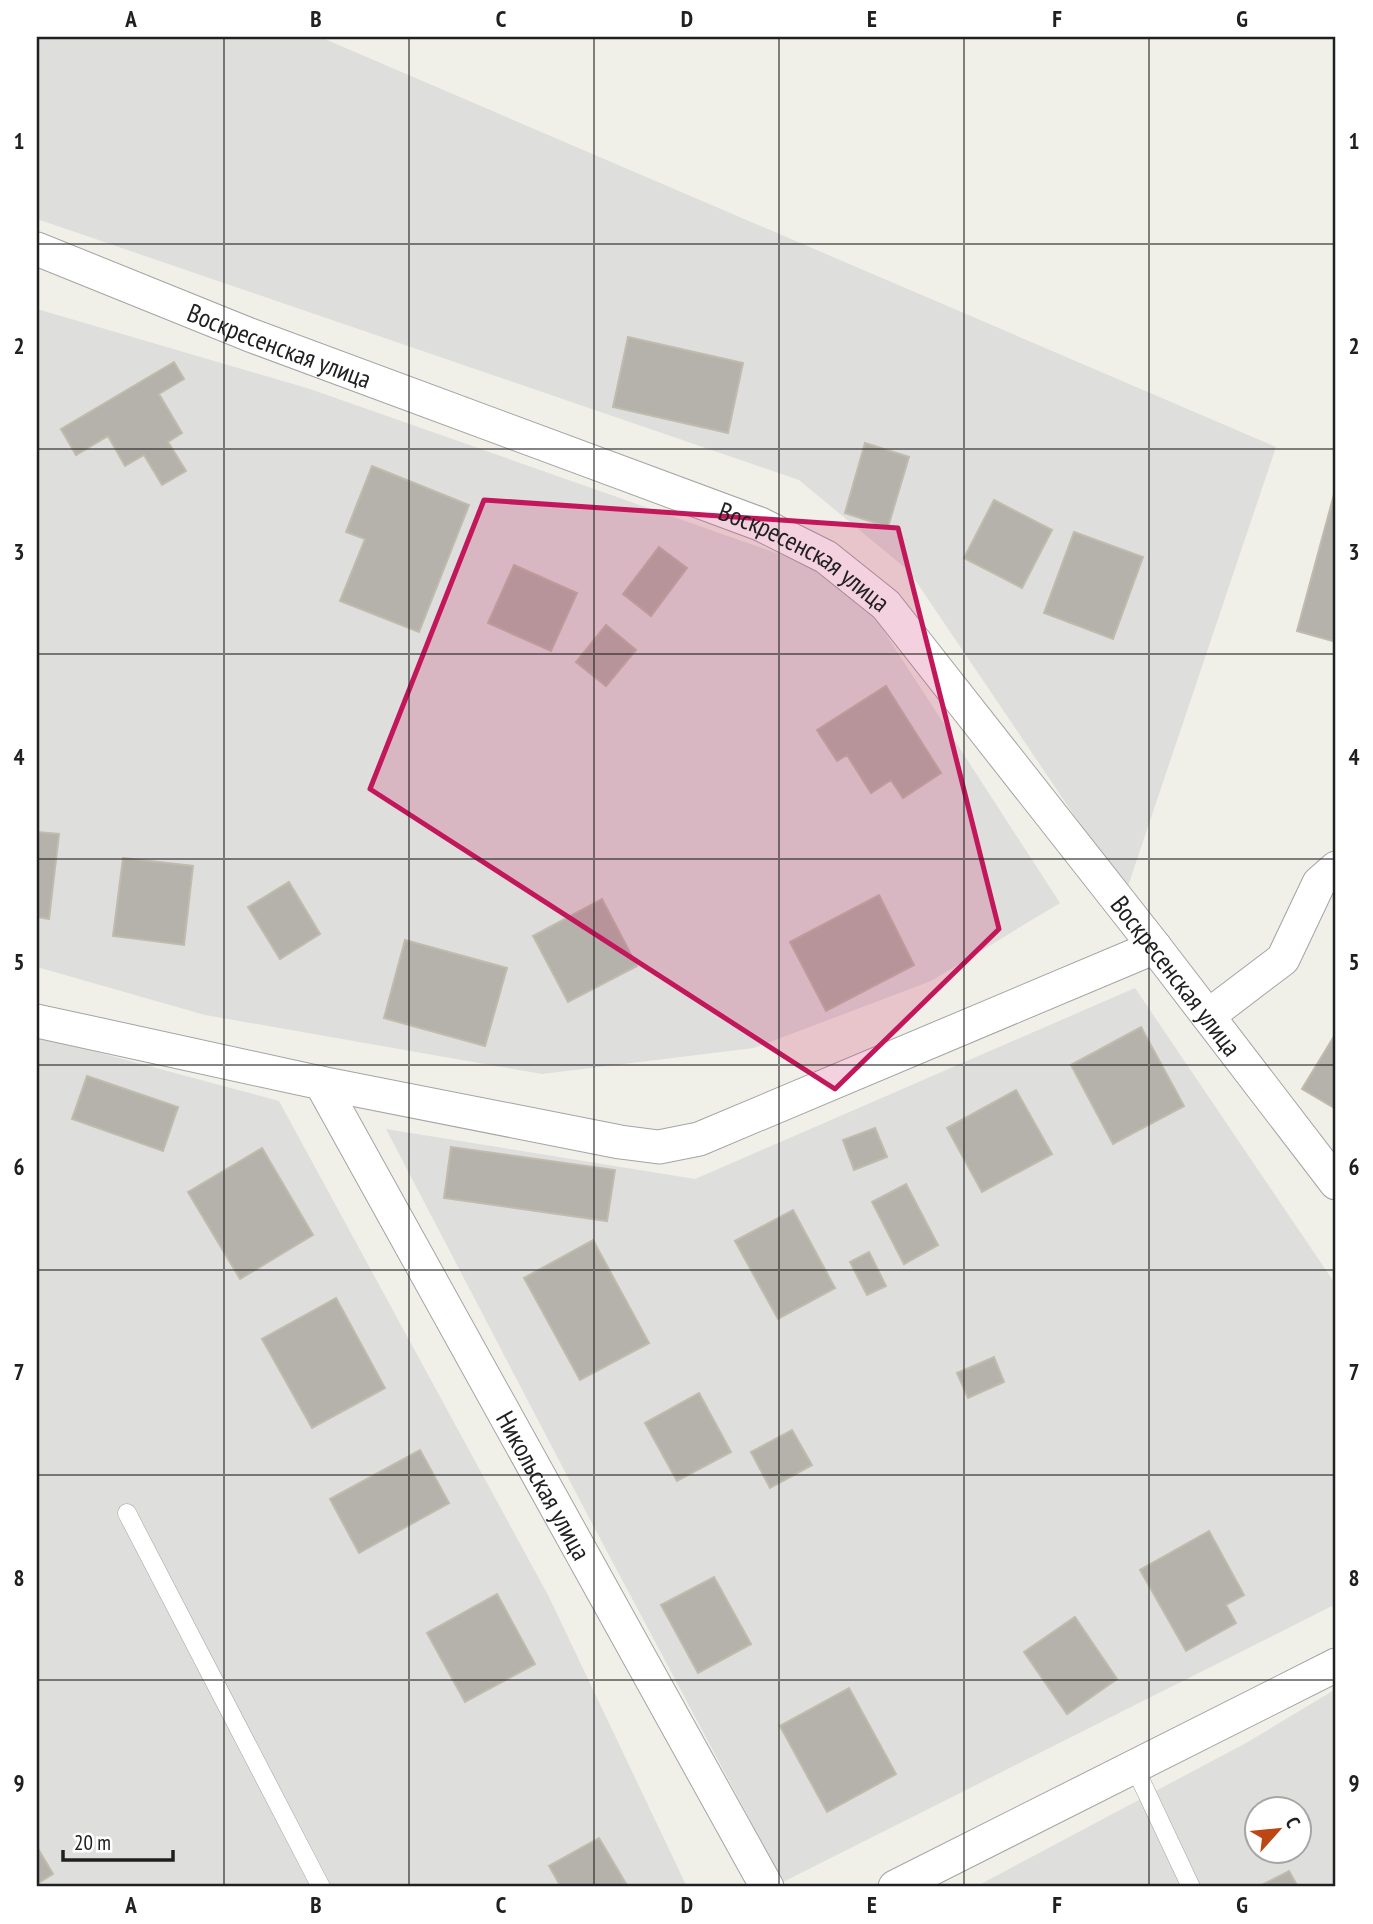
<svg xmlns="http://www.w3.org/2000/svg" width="1373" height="1924" font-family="'PT Sans Narrow',sans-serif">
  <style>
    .residential { fill: #dededd; fill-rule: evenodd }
    .building { fill: #b5b2ab; stroke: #c0bbac; stroke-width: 2 }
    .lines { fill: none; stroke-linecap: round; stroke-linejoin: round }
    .service-casing { stroke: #a4a4a4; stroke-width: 19 }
    .minor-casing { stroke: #a4a4a4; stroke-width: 35 }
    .service { stroke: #fff; stroke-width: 18 }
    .minor { stroke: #fff; stroke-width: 33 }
    .marked { fill: #c2185b; fill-opacity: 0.2; stroke: #c2185b; stroke-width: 5; stroke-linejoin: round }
    .grid { fill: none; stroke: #202020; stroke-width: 2; stroke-opacity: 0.55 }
    .labels { text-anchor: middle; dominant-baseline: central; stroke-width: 7; stroke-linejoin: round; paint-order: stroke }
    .street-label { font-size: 26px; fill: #202020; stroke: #fff }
    .neatline { fill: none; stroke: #202020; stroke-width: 2.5 }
    .grid-label { font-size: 23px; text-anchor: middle; font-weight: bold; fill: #202020 }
  </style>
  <rect width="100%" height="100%" fill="#f0f0e8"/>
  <!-- residential -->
  <path class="residential" d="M37,37H320L1276,447L1126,892L909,571L799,480L37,219Z
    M37,309L310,389L850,579L1060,903L931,981L754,1048L542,1074L205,1015L37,967Z
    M1135,988L1336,1285V1604L783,1882L586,1512L386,1129L695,1179Z
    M37,1036L279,1101L549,1597L687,1887H37Z
    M1336,1689V1887H975L1246,1743ZM1258,1808H1300V1850H1258Z"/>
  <!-- building -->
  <path class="building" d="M628,337L743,363L728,433L613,407Z
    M174,362L184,379L159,394L182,433L168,442L186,471L162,485L144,455L125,466L108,436L76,455L61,429Z
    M865,443L909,457L888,527L845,513Z
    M372,466L469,505L419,632L340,601L365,539L346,532Z
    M1336,487V642L1297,631Z
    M994,500L1052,530L1022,588L964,558Z
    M1074,532L1143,557L1113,639L1044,613Z
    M659,547L687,568L651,616L623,594Z
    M514,565L577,593L551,651L488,623Z
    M606,625L636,650L606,686L576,662Z
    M886,686L941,773L903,798L891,780L871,793L847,755L837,761L817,730Z
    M37,832L59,834L49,919L37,917Z
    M123,858L193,866L184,945L113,936Z
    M289,882L320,934L280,959L248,907Z
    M879,895L914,965L826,1011L790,942Z
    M602,899L637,966L568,1002L533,936Z
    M405,940L507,968L485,1046L384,1018Z
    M1141,1027L1184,1106L1113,1144L1071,1065Z
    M1336,1033V1109L1302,1089Z
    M87,1076L178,1107L163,1151L72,1119Z
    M1016,1090L1052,1154L982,1192L947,1128Z
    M875,1128L887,1157L854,1170L843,1140Z
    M451,1147L615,1170L607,1221L444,1198Z
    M262,1148L313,1235L240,1279L188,1192Z
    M906,1184L938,1245L904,1264L872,1202Z
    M793,1210L835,1288L778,1319L735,1241Z
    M593,1240L649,1343L580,1380L524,1278Z
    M869,1252L886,1286L867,1295L850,1262Z
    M336,1298L385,1388L312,1428L262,1339Z
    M994,1357L1004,1382L968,1398L957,1373Z
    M699,1393L731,1452L677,1481L645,1423Z
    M792,1430L812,1465L770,1488L751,1452Z
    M420,1450L449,1503L359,1553L330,1499Z
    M1209,1531L1244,1595L1226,1605L1236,1623L1186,1651L1140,1570Z
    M714,1577L751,1644L698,1673L661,1605Z
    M497,1594L535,1664L465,1702L427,1633Z
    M1075,1617L1117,1679L1067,1714L1024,1652Z
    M849,1688L896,1774L827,1812L780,1726Z
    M599,1838L628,1887H561L549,1866Z
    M37,1847L53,1874L37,1884Z
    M1289,1871L1298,1887H1258Z"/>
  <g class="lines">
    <!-- service casing -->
    <g class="service-casing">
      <path id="service" d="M127,1513L321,1887
        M1134,1766L1191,1887"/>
    </g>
    <!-- minor casing -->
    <g class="minor-casing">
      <g id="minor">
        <path id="s1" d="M37,249L250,335L760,524L826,557L886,605L1155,947L1336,1183"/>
        <path d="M1208,1016L1283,959L1319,883L1336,868"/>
        <path d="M37,1021L321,1083L620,1142L659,1147L699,1139L1155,947"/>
        <path id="s2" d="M321,1083L767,1887"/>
        <path d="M895,1887L1336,1665"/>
      </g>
    </g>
    <!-- service -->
    <use href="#service" class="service"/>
    <!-- minor -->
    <use href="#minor" class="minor"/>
  </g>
  <!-- marked area -->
  <path class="marked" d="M484,500L898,528L999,929L835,1089L370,789Z"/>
  <!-- grid -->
  <path class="grid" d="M224,37V1887M409,37V1887M594,37V1887M779,37V1887M964,37V1887M1149,37V1887M37,244H1336M37,449H1336M37,654H1336M37,859H1336M37,1065H1336M37,1270H1336M37,1475H1336M37,1680H1336"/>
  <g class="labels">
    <!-- street labels -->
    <g class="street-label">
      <text stroke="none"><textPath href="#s1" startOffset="261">Воскресенская улица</textPath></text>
      <text stroke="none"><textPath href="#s1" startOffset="828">Воскресенская улица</textPath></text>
      <text stroke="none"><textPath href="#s1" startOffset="1395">Воскресенская улица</textPath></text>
      <text stroke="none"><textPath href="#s2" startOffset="460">Никольская улица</textPath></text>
    </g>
  </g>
  <!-- border -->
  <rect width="1373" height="1924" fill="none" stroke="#ffffff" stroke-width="77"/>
  <!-- north arrow -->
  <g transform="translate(1278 1830) rotate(63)"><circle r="33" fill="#ffffff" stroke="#a6a6a6" stroke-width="2"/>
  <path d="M0-5L12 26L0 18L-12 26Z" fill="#bc4614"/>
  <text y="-10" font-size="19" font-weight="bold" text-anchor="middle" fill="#202020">С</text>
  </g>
  <!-- scale -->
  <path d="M63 1850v10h110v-10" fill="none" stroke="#202020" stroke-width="3.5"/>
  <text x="74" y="1850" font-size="21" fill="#202020" stroke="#ffffff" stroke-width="5" paint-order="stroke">20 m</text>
  <rect x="38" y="38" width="1296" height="1847" class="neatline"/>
  <g class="grid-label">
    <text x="131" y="27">A</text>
    <text x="316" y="27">B</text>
    <text x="501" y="27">C</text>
    <text x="687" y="27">D</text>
    <text x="872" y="27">E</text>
    <text x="1057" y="27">F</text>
    <text x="1242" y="27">G</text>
    <text x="19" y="149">1</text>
    <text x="1354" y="149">1</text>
    <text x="19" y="354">2</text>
    <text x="1354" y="354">2</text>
    <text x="19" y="560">3</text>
    <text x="1354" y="560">3</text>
    <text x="19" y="765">4</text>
    <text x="1354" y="765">4</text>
    <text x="19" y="970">5</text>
    <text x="1354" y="970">5</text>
    <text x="19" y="1175">6</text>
    <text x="1354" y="1175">6</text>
    <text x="19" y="1380">7</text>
    <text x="1354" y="1380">7</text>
    <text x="19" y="1586">8</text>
    <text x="1354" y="1586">8</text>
    <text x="19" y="1791">9</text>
    <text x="1354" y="1791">9</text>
    <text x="131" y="1913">A</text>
    <text x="316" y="1913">B</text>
    <text x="501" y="1913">C</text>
    <text x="687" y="1913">D</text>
    <text x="872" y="1913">E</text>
    <text x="1057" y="1913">F</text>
    <text x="1242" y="1913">G</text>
  </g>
</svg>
